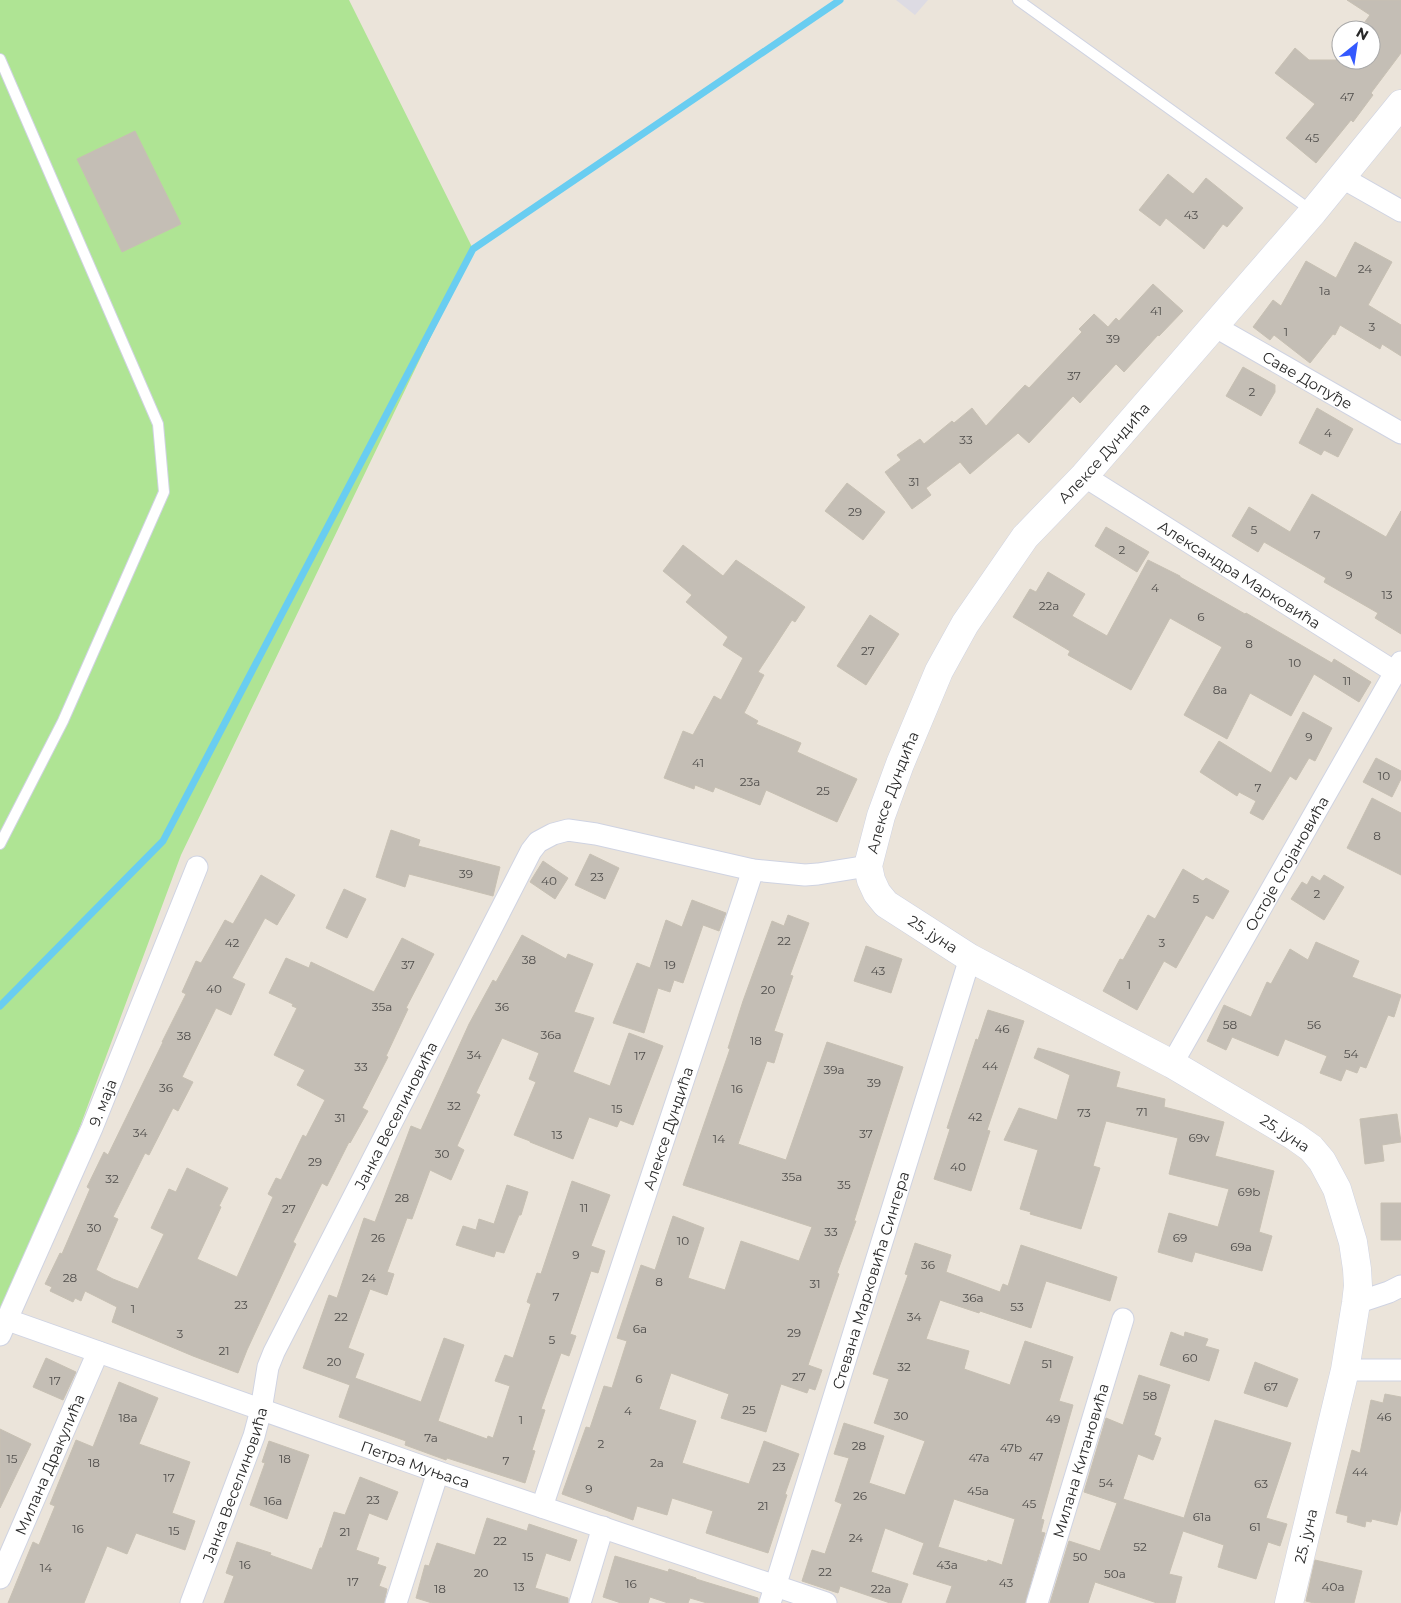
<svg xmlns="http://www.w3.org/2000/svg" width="1401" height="1603" font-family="Montserrat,sans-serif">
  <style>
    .industrial { fill: #dddbe3 }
    .green { fill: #afe494 }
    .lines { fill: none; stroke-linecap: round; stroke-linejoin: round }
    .stream { stroke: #69cdf1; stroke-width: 7 }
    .building { fill: #c4beb5; stroke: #c7c0b3; fill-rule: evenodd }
    .lane-casing { stroke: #cfd3e2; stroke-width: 12 }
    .street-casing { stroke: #cfd3e2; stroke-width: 23 }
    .secondary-casing { stroke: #cfd3e2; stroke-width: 29 }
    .lane { stroke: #fff; stroke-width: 10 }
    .street { stroke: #fff; stroke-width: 21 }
    .secondary { stroke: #fff; stroke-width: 28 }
    .labels { text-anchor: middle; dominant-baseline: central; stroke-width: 4.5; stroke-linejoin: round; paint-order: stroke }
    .number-label { font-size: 12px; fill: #504e4c }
    .street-label { font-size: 15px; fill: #292929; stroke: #fff }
  </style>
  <rect width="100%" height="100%" fill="#ebe4da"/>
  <!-- industrial -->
  <path class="industrial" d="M896,0H928L915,15Z"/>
  <!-- green -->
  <path class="green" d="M0,0H349L473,249L181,855L8,1320L0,1335Z"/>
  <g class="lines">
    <!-- stream -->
    <path class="stream" d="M0,1006L163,841L473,249L840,0"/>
  </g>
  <!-- building -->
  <path class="building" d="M1347,0H1401V53L1371,93L1373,95L1353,122L1351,120L1316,163L1286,138L1315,104L1275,73L1295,48L1309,60H1336L1341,54V60H1371V30H1359L1370,15Z
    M135,131L181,224L122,252L77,159Z
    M1168,174L1193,194L1206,178L1243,208L1227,227L1223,224L1204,249L1166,218L1160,226L1139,210Z
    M1355,242L1392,262L1368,305L1401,325V356L1382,344L1380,349L1340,325L1335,335L1333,334L1310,363L1274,335L1270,340L1253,327L1273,300L1281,306L1306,261L1336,278Z
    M1153,284L1183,311L1159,336L1158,335L1124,372L1116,364L1080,403L1073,396L1029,443L1018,433L970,474L960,462L926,488L931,495L912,509L885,472L901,460L897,455L920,439L924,444L952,421L954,423L972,408L986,426L1025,385L1029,388L1082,332L1079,329L1094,314L1108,327L1116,318L1119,321Z
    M1243,367L1275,385V392L1261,416L1226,396Z
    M1317,408L1353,429L1338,457L1324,450L1321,455L1299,443Z
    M847,483L885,512L863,540L825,511Z
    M1312,494L1386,537L1401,511V634L1375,618L1378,613L1324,582L1326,578L1264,542L1258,552L1232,536L1249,507L1290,532Z
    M1106,527L1149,552L1137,572L1095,546Z
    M683,545L723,576L736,560L805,607L795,622L792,620L758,672L764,675L744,713L758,721L756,724L801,743L797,752L857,779L837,822L766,790L760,805L715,787L713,792L695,785L694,789L664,778L683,731L693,735L714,696L721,700L743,658L723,645L728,637L686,602L692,595L663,571Z
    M1148,560L1180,576V577L1245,614L1246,613L1332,663L1334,659L1371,682L1359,702L1314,674L1291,716L1250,693L1227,739L1184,715L1222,647L1170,618L1131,690L1068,655L1070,651L1013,617L1030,589L1036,592L1048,572L1085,594L1072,616L1107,636Z
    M870,615L899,634L866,685L837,666Z
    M1303,712L1332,728L1315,761L1309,758L1296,780L1290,776L1263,820L1250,813L1256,801L1239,792L1237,796L1200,772L1219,741L1271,773Z
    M1376,758L1401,771V779L1392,797L1363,782Z
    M1372,798L1401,813V875L1347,848Z
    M391,830L420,840L418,846L500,867L493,896L409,874L405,887L376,877Z
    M590,854L619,868L605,899L575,885Z
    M543,861L568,878L555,899L530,882Z
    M1183,869L1203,881L1206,878L1229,891L1213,919L1206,915L1176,968L1164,961L1137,1010L1103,991L1120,959L1123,960L1148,915L1155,919Z
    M261,875L295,895L277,925L265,918L232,978L245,984L231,1015L216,1008L182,1077L193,1082L178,1111L173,1108L149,1155L145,1153L113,1217L118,1219L96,1270L113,1279L138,1289L164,1234L151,1228L169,1189L176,1192L187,1168L228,1188L219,1206L221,1207L197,1259L237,1277L273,1197L268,1194L276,1178L281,1180L303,1135L306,1137L325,1100L297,1085L305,1070L274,1055L297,1008L292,1006L293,1004L269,993L286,958L309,968L311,962L374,992L402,938L434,954L406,1008L408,1009L386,1056L388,1057L362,1108L368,1111L350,1143L349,1142L327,1186L322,1183L293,1242L296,1244L247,1350L238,1373L193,1356L112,1322L117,1307L85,1291L81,1301L75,1298L73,1302L50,1291L52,1287L45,1284L60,1253L62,1254L90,1189L87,1187L104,1152L108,1155L163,1042H162L186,994L182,992L196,961L201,963L225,920L233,924Z
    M1324,875L1344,887L1324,920L1291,899L1302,882L1307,885L1312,876L1320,881Z
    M344,889L366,899L347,938L326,928Z
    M692,900L726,913L719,931L703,925L683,983L674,980L670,992L658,988L644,1033L613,1023L637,963L650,968L666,920L682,927Z
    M788,915L809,923L790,975L793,976L774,1031L783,1034L774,1063L767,1061L738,1144L786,1160L827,1042L903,1067L854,1221H856L837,1273L839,1274L808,1365L822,1370L815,1390L809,1388L807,1393L781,1384L766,1432L721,1418L729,1394L671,1373L659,1409L696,1421L682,1463L749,1484L764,1441L799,1454L785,1494L787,1495L768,1553L706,1533L713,1511L672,1498L667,1515L637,1506L633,1520L562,1494L586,1427L590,1428L604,1386L612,1388L627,1341L617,1338L641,1265L655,1270L673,1216L704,1228L688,1278L725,1290L741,1241L799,1261L812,1227L683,1185L730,1049L728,1048L743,1001L772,921L784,926Z
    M522,935L566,959L568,954L593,964L574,1012L594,1018L573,1072L610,1086L629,1033L663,1046L633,1125L620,1120L617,1127L589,1117L573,1159L530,1142V1141L514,1135L536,1082L529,1079L539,1053L502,1038L476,1093L480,1095L457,1146L464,1150L451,1180L430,1170L412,1219L407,1218L387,1272L394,1274L387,1295L370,1289L348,1348L364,1354L355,1378L421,1402L444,1338L464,1345L438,1421L487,1439L488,1436L493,1438L510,1386L495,1381L505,1355L513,1358L531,1304L527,1302L537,1273L541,1274L572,1181L610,1195L591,1246L605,1251L598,1273L591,1271L570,1334L576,1336L569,1356L561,1353L541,1409L545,1410L532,1450L535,1451L525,1483L447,1458L446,1460L405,1445L406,1441L339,1417L350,1385L303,1368L329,1295L337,1298L364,1218L375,1222L411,1126L421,1130L469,1024L493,980L496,982Z
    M1316,942L1359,961L1352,977L1401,995L1394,1017L1388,1015L1366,1068L1360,1066L1357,1073L1346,1069L1341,1081L1320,1073L1327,1056L1285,1039L1278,1056L1232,1037L1226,1050L1207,1041L1224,1005L1251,1017L1267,982L1271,984L1290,949L1308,960Z
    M866,946L902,959L891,993L854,981Z
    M988,1010L1024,1021L987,1130L990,1131L971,1191L934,1179L950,1129L947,1128L976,1039L978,1040Z
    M1038,1048L1120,1072L1116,1087L1165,1099L1164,1107L1224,1122L1215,1156L1274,1171L1259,1232L1272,1236L1262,1271L1195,1252L1192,1262L1158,1252L1169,1213L1218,1227L1229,1189L1169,1174L1178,1138L1106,1121L1093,1166L1100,1168L1081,1229L1030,1214L1031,1212L1020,1209L1038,1150L1004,1140L1019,1108L1057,1120L1070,1075L1034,1058Z
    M1397,1114L1401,1142L1382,1145L1384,1161L1365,1164L1360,1119Z
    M507,1185L528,1192L521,1215H519L504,1253L496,1251L494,1257L456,1245L463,1226L476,1230L479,1219L494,1224Z
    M1381,1203H1401V1240H1381Z
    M915,1243L951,1255L946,1272L1000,1292L1003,1284L1008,1286L1021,1245L1117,1277L1110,1301L1046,1281L1031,1328L980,1311L979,1313L940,1300L926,1339L969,1351L964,1369L1010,1385L1025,1341L1073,1357L1059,1401L1073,1405L1041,1519L1044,1520L1041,1532L1045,1533L1025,1603H946L952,1586L913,1574L924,1543L885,1528L871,1572L908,1584L901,1603H890L840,1586L838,1593L802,1581L812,1550L825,1554L842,1504L835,1501L849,1458L834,1454L844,1423L884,1436L869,1483L905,1495L925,1441L874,1423L889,1379L873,1374L908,1275L905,1274ZM954,1499L1015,1519L1002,1565L988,1560L987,1562L938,1547Z
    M1171,1332L1184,1337L1185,1332L1208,1339L1205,1346L1219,1350L1209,1381L1160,1365Z
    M46,1358L76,1372L63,1400L33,1387Z
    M1255,1362L1298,1379L1287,1407L1244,1393Z
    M1139,1375L1170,1385L1154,1435L1161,1438L1153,1460L1138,1454L1123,1499L1184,1518L1215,1420L1291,1443L1266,1518L1287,1524L1280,1546L1268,1542L1256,1579L1218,1567L1224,1545L1183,1531L1169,1574L1182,1577L1175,1603H1157L1095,1582L1088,1603H1050L1069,1541L1100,1551L1117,1503L1084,1492L1106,1418L1123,1425Z
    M119,1382L158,1398L139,1444L190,1462L172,1513L195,1521L185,1550L136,1533L127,1554L107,1546L84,1603H8L33,1542L39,1545L55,1506L50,1504L76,1440L93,1447Z
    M1385,1394L1401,1397V1508L1397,1525L1372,1519L1371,1522L1366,1521L1365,1527L1347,1522L1348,1516L1336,1513L1352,1450L1360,1453L1371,1400L1383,1403Z
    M0,1429L31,1444L0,1508Z
    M269,1441L309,1455L287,1519L250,1505L265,1463L262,1462Z
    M360,1477L398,1492L387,1520L369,1513L356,1550L379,1558L377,1564L386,1567L379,1586L387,1589L384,1603H224L234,1576L226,1573L237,1542L271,1553L270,1555L312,1570L320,1548H322L334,1512L345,1515Z
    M487,1518L527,1531L529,1524L577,1540L570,1561L546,1553L535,1588L568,1598V1603H432L416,1598L425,1565L429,1566L437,1543L475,1555Z
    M615,1556L668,1572L669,1569L696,1578V1579L758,1598V1603H707L690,1598L688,1603H668L650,1597L648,1603H621L603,1597Z
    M1315,1560L1362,1571L1354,1603H1314L1306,1601Z"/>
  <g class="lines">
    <!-- lane casing -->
    <g class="lane-casing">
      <path id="lane" d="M1018,0L1312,211
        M0,59L158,424L164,492L63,721L0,844"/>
    </g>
    <!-- street casing -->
    <g class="street-casing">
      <g id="street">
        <path d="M1341,177L1401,211"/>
        <path id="s1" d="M1214,326L1401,433"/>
        <path id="s2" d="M1084,476L1395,672"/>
        <path id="s3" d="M1172,1064L1401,662"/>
        <path d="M1356,1303L1389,1292L1401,1286"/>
        <path id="s4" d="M8,1320L438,1472L826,1603"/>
        <path id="s5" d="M0,1335L92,1128L197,867"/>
        <path d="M1345,1370H1401"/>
        <path id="s6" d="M542,1507L753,870"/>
        <path id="s7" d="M0,1578L98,1352"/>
        <path id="s8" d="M191,1603L254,1436L261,1410L268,1367L274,1352L531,851L538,842L553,834L568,830L596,834L753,870L805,875L818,874L868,866"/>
        <path d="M396,1603L438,1472"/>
        <path d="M580,1603L603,1527"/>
        <path id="s9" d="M770,1603L970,958"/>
        <path id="s10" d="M1037,1603L1123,1319"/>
      </g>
    </g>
    <!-- secondary casing -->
    <g class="secondary-casing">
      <g id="secondary">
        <path id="s11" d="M1289,1603L1345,1370L1356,1303L1358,1286L1357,1269L1353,1242L1337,1189L1322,1161L1311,1148L1294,1136L1172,1064L970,958L886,904L877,893L871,880L868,866L881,816L900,764L939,671L965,624L1025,537L1084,476L1214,326L1313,212L1401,104"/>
      </g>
    </g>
    <!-- lane -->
    <use href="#lane" class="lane"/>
    <!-- street -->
    <use href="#street" class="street"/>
    <!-- secondary -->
    <use href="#secondary" class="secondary"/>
  </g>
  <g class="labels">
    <!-- number labels -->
    <g class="number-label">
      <text x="1347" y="96">47</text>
      <text x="1312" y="137">45</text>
      <text x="1191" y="214">43</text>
      <text x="1365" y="268">24</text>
      <text x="1325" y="290">1a</text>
      <text x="1156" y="310">41</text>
      <text x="1372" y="326">3</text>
      <text x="1286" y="331">1</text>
      <text x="1113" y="338">39</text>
      <text x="1074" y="375">37</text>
      <text x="1252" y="391">2</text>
      <text x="1328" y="432">4</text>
      <text x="966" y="439">33</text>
      <text x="914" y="481">31</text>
      <text x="855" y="511">29</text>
      <text x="1254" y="529">5</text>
      <text x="1317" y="534">7</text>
      <text x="1122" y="549">2</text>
      <text x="1349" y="574">9</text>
      <text x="1155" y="587">4</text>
      <text x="1387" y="594">13</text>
      <text x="1049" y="605">22a</text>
      <text x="1201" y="616">6</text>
      <text x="1249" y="643">8</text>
      <text x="868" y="650">27</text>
      <text x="1295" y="662">10</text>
      <text x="1347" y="680">11</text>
      <text x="1220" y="689">8a</text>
      <text x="1309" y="736">9</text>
      <text x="698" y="762">41</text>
      <text x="1384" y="775">10</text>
      <text x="750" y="781">23a</text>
      <text x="1258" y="787">7</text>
      <text x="823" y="790">25</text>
      <text x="1377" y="835">8</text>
      <text x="466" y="873">39</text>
      <text x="597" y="876">23</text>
      <text x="549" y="880">40</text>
      <text x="1317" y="893">2</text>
      <text x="1196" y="898">5</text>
      <text x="784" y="940">22</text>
      <text x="232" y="942">42</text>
      <text x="1162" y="942">3</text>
      <text x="529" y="959">38</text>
      <text x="408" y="964">37</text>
      <text x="670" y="964">19</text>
      <text x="878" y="970">43</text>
      <text x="1129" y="984">1</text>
      <text x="214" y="988">40</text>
      <text x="768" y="989">20</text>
      <text x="382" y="1006">35a</text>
      <text x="502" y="1006">36</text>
      <text x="1230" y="1024">58</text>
      <text x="1314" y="1024">56</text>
      <text x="1002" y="1028">46</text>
      <text x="551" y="1034">36a</text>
      <text x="184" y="1035">38</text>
      <text x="756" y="1040">18</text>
      <text x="1351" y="1053">54</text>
      <text x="474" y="1054">34</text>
      <text x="640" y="1055">17</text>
      <text x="990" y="1065">44</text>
      <text x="361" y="1066">33</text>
      <text x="834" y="1069">39a</text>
      <text x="874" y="1082">39</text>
      <text x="166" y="1087">36</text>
      <text x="737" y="1088">16</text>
      <text x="454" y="1105">32</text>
      <text x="617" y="1108">15</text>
      <text x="1142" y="1111">71</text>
      <text x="1084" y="1112">73</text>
      <text x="975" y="1116">42</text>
      <text x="340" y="1117">31</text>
      <text x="140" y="1132">34</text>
      <text x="866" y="1133">37</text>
      <text x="557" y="1134">13</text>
      <text x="1199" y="1137">69v</text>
      <text x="719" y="1138">14</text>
      <text x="442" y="1153">30</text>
      <text x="315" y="1161">29</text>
      <text x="958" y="1166">40</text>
      <text x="792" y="1176">35a</text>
      <text x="112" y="1178">32</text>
      <text x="844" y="1184">35</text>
      <text x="1249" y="1191">69b</text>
      <text x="402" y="1197">28</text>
      <text x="584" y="1207">11</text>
      <text x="289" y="1208">27</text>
      <text x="94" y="1227">30</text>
      <text x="831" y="1231">33</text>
      <text x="378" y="1237">26</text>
      <text x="1180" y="1237">69</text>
      <text x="683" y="1240">10</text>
      <text x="1241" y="1246">69a</text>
      <text x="576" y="1254">9</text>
      <text x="928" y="1264">36</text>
      <text x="70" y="1277">28</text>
      <text x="369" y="1277">24</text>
      <text x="659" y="1281">8</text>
      <text x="815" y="1283">31</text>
      <text x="556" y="1296">7</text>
      <text x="973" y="1297">36a</text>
      <text x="241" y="1304">23</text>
      <text x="1017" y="1306">53</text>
      <text x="133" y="1308">1</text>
      <text x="341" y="1316">22</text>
      <text x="914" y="1316">34</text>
      <text x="640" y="1328">6a</text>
      <text x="794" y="1332">29</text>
      <text x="180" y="1333">3</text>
      <text x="552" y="1339">5</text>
      <text x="224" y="1350">21</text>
      <text x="1190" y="1357">60</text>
      <text x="334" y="1361">20</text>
      <text x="1047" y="1363">51</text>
      <text x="904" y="1366">32</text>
      <text x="799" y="1376">27</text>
      <text x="639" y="1378">6</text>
      <text x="55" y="1380">17</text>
      <text x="1271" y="1386">67</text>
      <text x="1150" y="1395">58</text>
      <text x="749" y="1409">25</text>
      <text x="628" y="1410">4</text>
      <text x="901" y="1415">30</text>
      <text x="1384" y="1416">46</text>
      <text x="128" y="1417">18a</text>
      <text x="1053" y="1418">49</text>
      <text x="521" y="1419">1</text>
      <text x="431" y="1437">7a</text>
      <text x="601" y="1443">2</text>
      <text x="859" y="1445">28</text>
      <text x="1011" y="1447">47b</text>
      <text x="1036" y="1456">47</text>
      <text x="979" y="1457">47a</text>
      <text x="12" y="1458">15</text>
      <text x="285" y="1458">18</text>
      <text x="506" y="1460">7</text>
      <text x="94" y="1462">18</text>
      <text x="657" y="1462">2a</text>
      <text x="779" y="1466">23</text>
      <text x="1360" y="1471">44</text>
      <text x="169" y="1477">17</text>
      <text x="1106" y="1482">54</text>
      <text x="1261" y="1483">63</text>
      <text x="589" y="1488">9</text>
      <text x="978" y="1490">45a</text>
      <text x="860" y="1495">26</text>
      <text x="373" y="1499">23</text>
      <text x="273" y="1500">16a</text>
      <text x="1029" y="1503">45</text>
      <text x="763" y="1505">21</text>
      <text x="1202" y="1516">61a</text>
      <text x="1255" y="1526">61</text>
      <text x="78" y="1528">16</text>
      <text x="174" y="1530">15</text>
      <text x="345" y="1531">21</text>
      <text x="856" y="1537">24</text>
      <text x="500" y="1540">22</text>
      <text x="1140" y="1546">52</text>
      <text x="528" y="1556">15</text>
      <text x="1080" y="1556">50</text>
      <text x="245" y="1564">16</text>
      <text x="947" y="1564">43a</text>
      <text x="46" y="1567">14</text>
      <text x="825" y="1571">22</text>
      <text x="481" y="1572">20</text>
      <text x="1115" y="1573">50a</text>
      <text x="353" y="1581">17</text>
      <text x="1006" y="1582">43</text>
      <text x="631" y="1583">16</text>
      <text x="519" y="1586">13</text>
      <text x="1333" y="1586">40a</text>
      <text x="440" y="1588">18</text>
      <text x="881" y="1588">22a</text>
    </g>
    <!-- street labels -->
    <g class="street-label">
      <text stroke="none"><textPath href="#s1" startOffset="108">Саве Допуђе</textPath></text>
      <text stroke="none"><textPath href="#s11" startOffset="1489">Алексе Дундића</textPath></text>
      <text stroke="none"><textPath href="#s2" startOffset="184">Александра Марковића</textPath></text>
      <text stroke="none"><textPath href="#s11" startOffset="1084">Алексе Дундића</textPath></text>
      <text stroke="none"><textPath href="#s3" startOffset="231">Остоје Стојановића</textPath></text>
      <text transform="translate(933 934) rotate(33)">25. јуна</text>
      <text stroke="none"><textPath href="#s5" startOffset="254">9. маја</textPath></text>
      <text stroke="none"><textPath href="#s8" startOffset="531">Јанка Веселиновића</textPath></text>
      <text stroke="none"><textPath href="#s6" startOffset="399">Алексе Дундића</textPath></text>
      <text transform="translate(1285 1133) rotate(33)">25. јуна</text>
      <text stroke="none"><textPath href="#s9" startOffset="338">Стевана Марковића Сингера</textPath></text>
      <text stroke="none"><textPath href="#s10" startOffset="149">Милана Китановића</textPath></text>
      <text stroke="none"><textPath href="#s4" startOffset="432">Петра Муњаса</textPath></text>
      <text stroke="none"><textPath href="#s7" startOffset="124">Милана Дракулића</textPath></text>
      <text stroke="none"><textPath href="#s8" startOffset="126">Јанка Веселиновића</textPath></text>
      <text stroke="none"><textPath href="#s11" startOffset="69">25. јуна</textPath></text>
    </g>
  </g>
  <!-- north arrow -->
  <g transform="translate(1356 45) rotate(30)"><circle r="24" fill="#ffffff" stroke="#a9a9a9"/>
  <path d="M0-4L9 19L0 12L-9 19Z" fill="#3459fe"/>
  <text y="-8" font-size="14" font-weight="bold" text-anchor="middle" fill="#292929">N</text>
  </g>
</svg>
